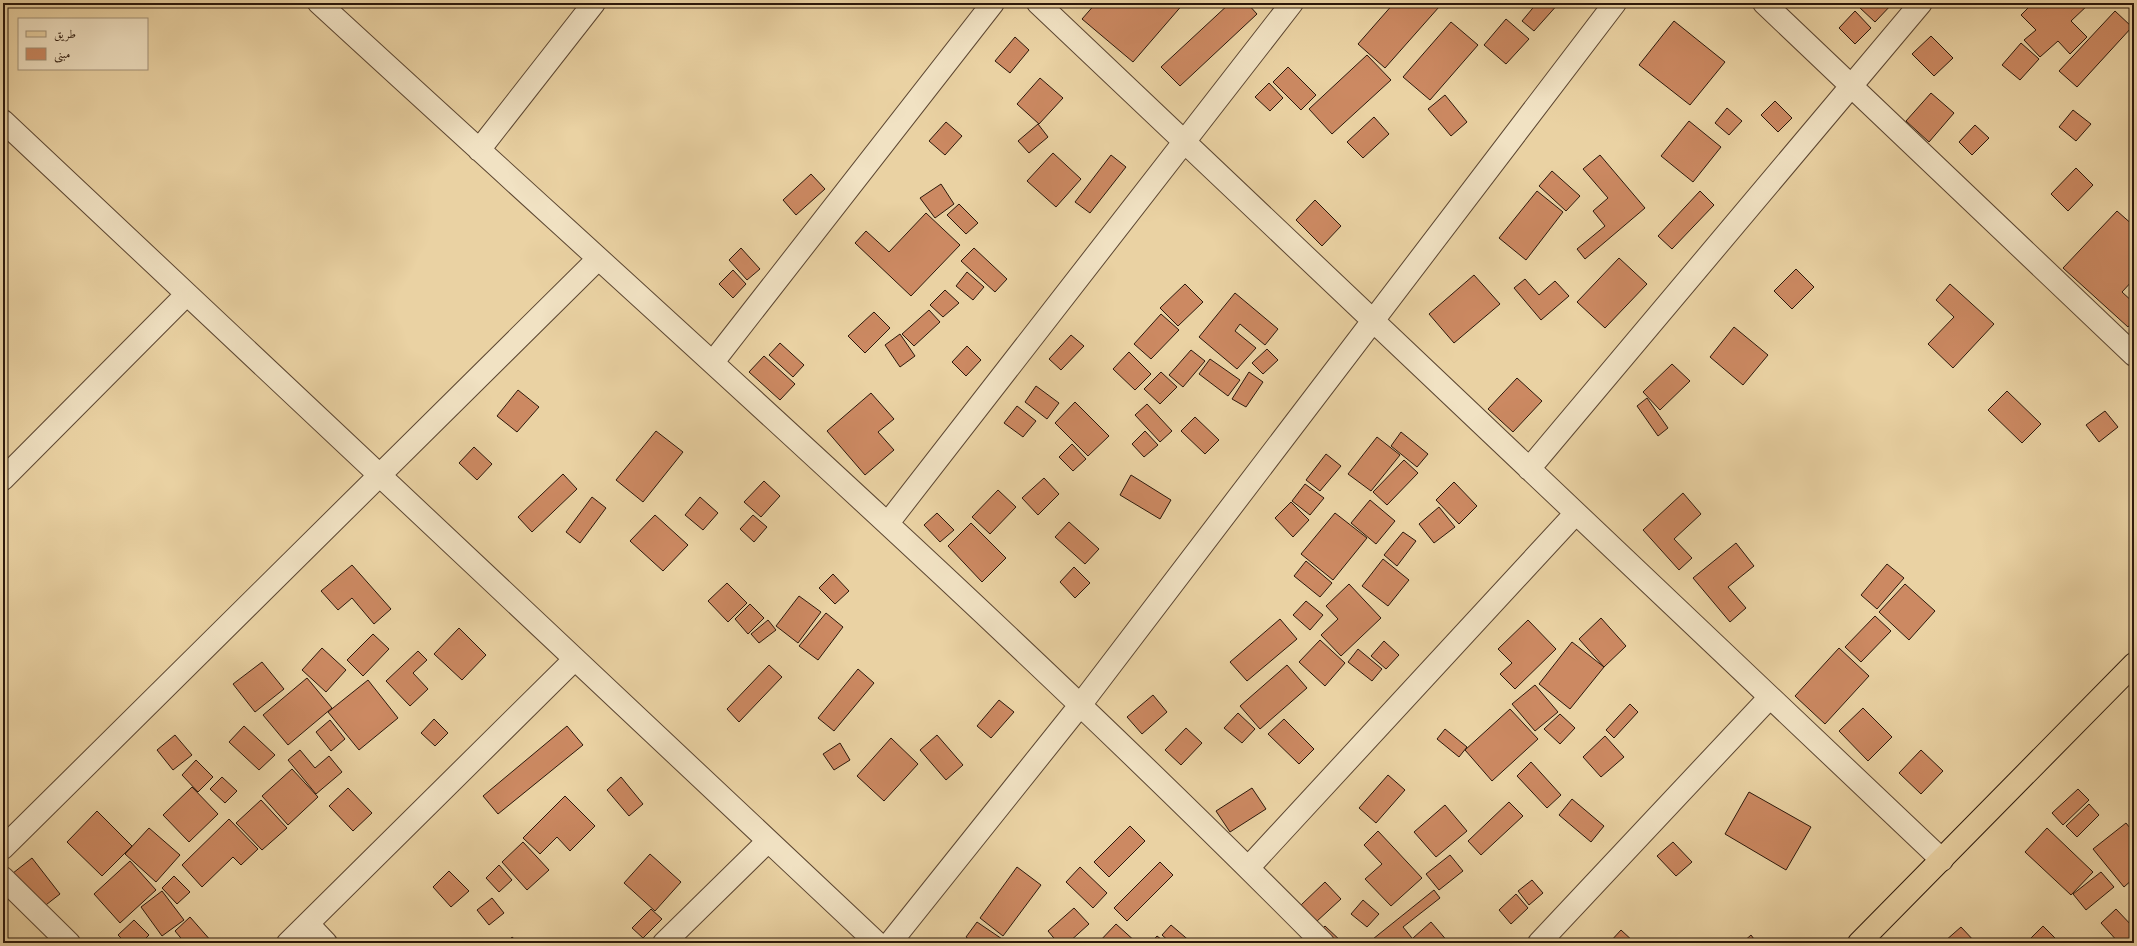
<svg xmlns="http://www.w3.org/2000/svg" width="2137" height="946" font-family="Alegreya,Amiri,serif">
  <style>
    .building { fill: #cc8962; stroke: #2c180b }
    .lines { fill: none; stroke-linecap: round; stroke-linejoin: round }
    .minor-casing { stroke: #5c4631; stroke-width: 24 }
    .major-casing { stroke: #2c180b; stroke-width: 24 }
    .minor { stroke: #f1e2c3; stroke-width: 22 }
    .major { stroke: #ead2a3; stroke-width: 22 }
  </style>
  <rect width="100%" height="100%" fill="#ead2a3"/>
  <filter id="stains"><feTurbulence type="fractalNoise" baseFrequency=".005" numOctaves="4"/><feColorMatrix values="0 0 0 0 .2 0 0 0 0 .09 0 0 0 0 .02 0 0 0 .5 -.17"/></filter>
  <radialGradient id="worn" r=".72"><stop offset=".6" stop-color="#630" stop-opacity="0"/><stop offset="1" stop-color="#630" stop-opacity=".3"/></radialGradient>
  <!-- building -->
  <path class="building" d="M1096,3H1184L1133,62L1082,19Z
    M1230,3H1247L1257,14L1180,86L1161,67Z
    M1394,3H1434L1439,7L1385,68L1358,44Z
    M1537,3H1559L1534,31L1522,21Z
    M1863,3H1893L1875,22L1859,7Z
    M2033,3H2090L2071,21L2087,37L2070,54L2058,41L2040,57L2024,40L2036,30L2021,15Z
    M1855,11L1871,28L1855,44L1839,28Z
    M2115,11L2132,27L2077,87L2059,71Z
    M1506,19L1529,39L1506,64L1484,45Z
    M1674,21L1725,62L1690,105L1639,65Z
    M1451,22L1478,45L1430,100L1403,77Z
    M1931,36L1953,58L1934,76L1912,54Z
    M1015,37L1029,50L1010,73L995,61Z
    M2021,43L2039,59L2020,80L2002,65Z
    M1367,55L1391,80L1332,134L1309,109Z
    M1288,67L1316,95L1301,110L1273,82Z
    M1040,78L1063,98L1039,124L1017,104Z
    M1269,83L1283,98L1270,111L1255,97Z
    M1931,93L1954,113L1929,142L1906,121Z
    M1445,95L1467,122L1451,136L1428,109Z
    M1775,101L1792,118L1778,132L1761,115Z
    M1727,108L1742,121L1729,135L1715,123Z
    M2073,110L2091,124L2076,141L2059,127Z
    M1374,117L1389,134L1363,158L1347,142Z
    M1689,121L1721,147L1693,182L1661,156Z
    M946,122L962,136L945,155L929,141Z
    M1038,124L1048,137L1029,153L1018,141Z
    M1975,125L1989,138L1972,155L1959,142Z
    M1053,153L1081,179L1056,207L1027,181Z
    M1111,155L1126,167L1090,213L1075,202Z
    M1600,155L1645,208L1585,259L1577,249L1605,226L1593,211L1608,198L1583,169Z
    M2076,168L2093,185L2068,211L2051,194Z
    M1552,171L1580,196L1566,211L1539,186Z
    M811,174L825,189L796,215L783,200Z
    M941,184L954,204L935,218L920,198Z
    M1537,191L1563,212L1526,260L1499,238Z
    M1700,191L1714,205L1672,249L1658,236Z
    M1315,200L1341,226L1322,246L1296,220Z
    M959,204L978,223L966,234L947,215Z
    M2117,211L2134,226V279L2122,292L2134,303V320L2128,327L2063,268Z
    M926,213L960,245L911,296L855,243L866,231L889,252Z
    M741,248L760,269L747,280L729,260Z
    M974,248L1007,279L995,292L961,261Z
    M1619,258L1647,284L1605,328L1577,302Z
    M1796,269L1814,287L1792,309L1774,291Z
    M733,270L746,284L733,298L719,284Z
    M967,272L984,287L973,300L956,286Z
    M1474,275L1500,304L1454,343L1429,314Z
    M1525,279L1539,295L1555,281L1569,296L1541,320L1514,288Z
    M1185,284L1203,302L1178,326L1160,308Z
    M1950,284L1994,324L1953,368L1928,344L1954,317L1936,300Z
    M945,290L959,303L943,317L930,305Z
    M1235,293L1278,329L1265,345L1240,324L1235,331L1256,348L1237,369L1199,337Z
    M929,310L940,322L914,346L902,334Z
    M874,312L890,328L865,353L848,336Z
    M1161,314L1179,330L1151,359L1134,344Z
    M1734,327L1768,355L1743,385L1710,357Z
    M900,334L915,356L900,367L885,345Z
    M1071,335L1084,346L1061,370L1049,359Z
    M780,343L804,365L793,377L769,355Z
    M967,346L981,360L966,376L952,362Z
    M1267,349L1278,360L1263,374L1252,363Z
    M1191,350L1205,361L1183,387L1169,375Z
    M1129,352L1151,374L1135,390L1113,369Z
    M764,356L795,384L780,400L749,372Z
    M1210,359L1240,380L1228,396L1199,374Z
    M1672,364L1690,381L1660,410L1643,392Z
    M1161,372L1177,387L1160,404L1144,389Z
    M1249,372L1263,382L1246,407L1232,399Z
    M1517,378L1542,401L1513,432L1488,409Z
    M1036,386L1059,403L1047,419L1025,402Z
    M518,390L539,407L517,432L497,416Z
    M2007,391L2041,424L2022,443L1988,410Z
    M871,393L894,419L878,432L894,450L865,475L827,431Z
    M1647,398L1668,428L1658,436L1637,406Z
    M1075,402L1109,436L1088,456L1055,423Z
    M1147,404L1172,431L1160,442L1135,415Z
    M1017,406L1036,421L1023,437L1004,423Z
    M2105,411L2118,427L2099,442L2086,425Z
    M1195,417L1219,440L1205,454L1181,431Z
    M656,431L683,452L643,502L616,480Z
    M1145,431L1158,445L1144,457L1132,444Z
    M1401,432L1428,454L1417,467L1391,446Z
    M1377,437L1400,455L1371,491L1348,474Z
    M1072,444L1086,459L1073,471L1059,457Z
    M474,447L492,464L477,480L459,463Z
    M1326,454L1341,466L1320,491L1306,480Z
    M1404,460L1418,473L1387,505L1373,492Z
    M563,474L577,489L532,532L518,517Z
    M1131,475L1171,500L1160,519L1120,495Z
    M1044,478L1059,494L1038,515L1022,498Z
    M764,481L780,496L761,517L744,502Z
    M1454,482L1477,506L1459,524L1436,500Z
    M1305,484L1324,498L1310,515L1292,501Z
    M998,490L1016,507L990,534L972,517Z
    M1683,493L1701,514L1674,539L1692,558L1679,570L1643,530Z
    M592,497L606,508L580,543L566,532Z
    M700,497L718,513L703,530L685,515Z
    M1370,500L1395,521L1376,544L1351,523Z
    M1291,502L1309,520L1293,537L1275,518Z
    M1439,507L1455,527L1434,543L1419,524Z
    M937,513L954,530L940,542L924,525Z
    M1335,513L1367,538L1333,580L1301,554Z
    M655,515L688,545L663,571L630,541Z
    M753,515L767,527L754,542L740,529Z
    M1069,522L1099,549L1085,564L1055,537Z
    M971,523L1006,558L982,582L948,546Z
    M1403,532L1416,541L1397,566L1384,555Z
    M1736,543L1754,566L1728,587L1746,608L1730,622L1693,578Z
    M1383,559L1409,580L1388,606L1362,586Z
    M1306,561L1332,583L1320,597L1294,576Z
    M1887,564L1904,578L1877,609L1861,595Z
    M352,565L391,609L374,624L352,598L338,610L321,591Z
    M1074,567L1090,583L1075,598L1060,582Z
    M833,574L849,591L835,604L819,588Z
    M727,583L747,603L728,622L708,601Z
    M1349,584L1381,618L1341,656L1321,635L1338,619L1326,606Z
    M1905,584L1935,611L1909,640L1879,612Z
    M799,596L821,612L798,643L776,626Z
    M1306,601L1323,615L1310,630L1293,615Z
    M750,604L764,618L748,634L735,619Z
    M826,613L843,627L818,660L799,646Z
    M1875,616L1891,631L1861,662L1845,647Z
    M1601,618L1626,646L1604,667L1579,639Z
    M1280,619L1297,639L1247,681L1230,662Z
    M768,620L776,630L759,643L751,634Z
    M1528,620L1556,649L1515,689L1500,674L1512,663L1498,649Z
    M459,628L486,655L462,680L434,654Z
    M373,634L389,649L363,676L347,660Z
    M1320,640L1345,663L1325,686L1299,662Z
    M1384,641L1399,655L1386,669L1371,656Z
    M1572,642L1604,667L1570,709L1539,684Z
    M322,648L346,670L326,692L302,670Z
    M1839,648L1869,676L1825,724L1795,696Z
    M1358,649L1382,669L1372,681L1348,662Z
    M418,651L427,660L413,673L428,689L410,706L386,681Z
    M262,662L284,689L255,712L233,684Z
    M769,665L782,677L739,722L727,709Z
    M1287,665L1307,688L1260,729L1240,706Z
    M858,669L874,683L834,731L818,718Z
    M307,678L332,708L288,745L263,715Z
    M368,680L398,718L359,750L328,712Z
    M1535,685L1558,712L1535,731L1512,704Z
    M1153,695L1167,712L1142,734L1127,717Z
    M999,700L1014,712L991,738L977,726Z
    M1630,704L1638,712L1614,738L1606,730Z
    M1863,708L1892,737L1868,761L1839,731Z
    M1510,709L1538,739L1492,781L1465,750Z
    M1238,713L1255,729L1242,743L1224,728Z
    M1560,714L1575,728L1560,744L1544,729Z
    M434,719L448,733L435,746L421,733Z
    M1284,719L1314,749L1299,764L1268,734Z
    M330,720L345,739L331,751L316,732Z
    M244,726L275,755L259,770L229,742Z
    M567,726L583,745L498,814L483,796Z
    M1186,728L1202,743L1181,765L1165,750Z
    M1445,729L1467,747L1459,757L1437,739Z
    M175,735L192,755L173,770L157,750Z
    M937,735L963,765L946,780L920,750Z
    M1605,736L1624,757L1601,777L1583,757Z
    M891,738L918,764L884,801L857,776Z
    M840,743L850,760L834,770L823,754Z
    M300,750L315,768L329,756L342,772L316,794L288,760Z
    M1921,750L1943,771L1921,794L1899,773Z
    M196,760L213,777L198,792L182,775Z
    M1531,762L1561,795L1547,808L1517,776Z
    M292,769L318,797L288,825L262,796Z
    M1388,775L1405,790L1376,823L1359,808Z
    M222,777L237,791L225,803L210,789Z
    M621,777L643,804L629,816L607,790Z
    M192,787L218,814L189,842L163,815Z
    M348,788L372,813L353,831L329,806Z
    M1252,788L1266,809L1230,832L1216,811Z
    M2078,789L2089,800L2063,825L2052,813Z
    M1749,792L1811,827L1786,870L1725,834Z
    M565,796L595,826L570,851L557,837L540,854L523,838Z
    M1572,799L1604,826L1591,842L1559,815Z
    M261,800L287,828L262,850L236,823Z
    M1509,802L1523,816L1481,855L1468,841Z
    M2089,804L2099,815L2077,837L2066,826Z
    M1445,805L1467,831L1436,857L1414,832Z
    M97,811L132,846L102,876L67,842Z
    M229,819L258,849L241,865L233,857L202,887L182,865Z
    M2126,823L2134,833V878L2124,887L2093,849Z
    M1130,826L1145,841L1109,877L1094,862Z
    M149,828L180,855L156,882L125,854Z
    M2047,828L2093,872L2071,895L2025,852Z
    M1378,831L1422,878L1391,906L1365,879L1382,864L1364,845Z
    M523,842L549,870L527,890L502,862Z
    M1673,842L1692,862L1676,876L1657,856Z
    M650,854L681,882L655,911L624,883Z
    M1450,855L1463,871L1439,890L1426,874Z
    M32,858L60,894L42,908L3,881Z
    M130,861L156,890L120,923L94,894Z
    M1160,862L1173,875L1127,921L1114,908Z
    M499,865L512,880L499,892L486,878Z
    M1017,867L1041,885L1003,936L980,918Z
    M1080,867L1107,893L1093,908L1066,882Z
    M449,871L469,891L451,907L433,887Z
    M2101,872L2114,887L2086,910L2073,894Z
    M174,876L190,892L177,904L162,888Z
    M1532,880L1543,893L1529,905L1518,891Z
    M1325,882L1341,899L1316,922L1301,905Z
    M1434,890L1440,898L1403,927L1416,943H1368Z
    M162,891L184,920L162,936L141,907Z
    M1516,894L1528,908L1511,924L1499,910Z
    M492,898L504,913L489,925L477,910Z
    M1363,900L1379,914L1367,927L1351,914Z
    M1074,908L1089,924L1068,943H1058L1048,931Z
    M651,909L662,919L643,938L632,928Z
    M2116,909L2134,928V939L2129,943H2119L2101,923Z
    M190,917L212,942L211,943H185L175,931Z
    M134,920L149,935L141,943H126L118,935Z
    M977,922L1008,943H974L966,937Z
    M1431,922L1449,943H1417L1413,938Z
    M1116,924L1137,943H1098Z
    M1171,925L1192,943H1171L1162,935Z
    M1325,926L1343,943H1315L1311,940Z
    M2043,926L2060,943H2026Z
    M1961,927L1976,943H1947L1945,941Z
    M1621,930L1635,943H1609Z
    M1751,935L1757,943H1742Z
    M1157,936L1166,943H1151Z
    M512,937L519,943H507Z"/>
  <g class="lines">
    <!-- minor casing -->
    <g class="minor-casing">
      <path id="minor" d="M319,3C657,314 1000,617 1323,943
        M1038,3L1942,860
        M1764,3L2134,355
        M3,121L877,943
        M479,150L594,3
        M713,362L993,3
        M1529,469L1921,3
        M3,479L187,294
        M888,523L1292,3
        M3,848L598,259
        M1248,868L1576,513
        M3,878L69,943
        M308,924L326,943
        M288,943L575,659
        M664,943L768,841
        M890,943L1081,704L1615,3
        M1539,943L1770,697"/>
    </g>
    <!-- major casing -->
    <g class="major-casing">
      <path id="major" d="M1859,943L2134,664"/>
    </g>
    <!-- minor -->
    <use href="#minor" class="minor"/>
    <!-- major -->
    <use href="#major" class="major"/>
  </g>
  <!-- margin -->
  <rect width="2137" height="946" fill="none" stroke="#ead2a3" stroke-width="16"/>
  <rect x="4" y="4" width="2129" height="938" fill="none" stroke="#2c180b" stroke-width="2"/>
  <rect x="8" y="8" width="2121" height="930" fill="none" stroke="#2c180b"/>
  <!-- legend -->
  <rect x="18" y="18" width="130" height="52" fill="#f1e2c3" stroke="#a29179"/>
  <rect x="26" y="31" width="20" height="6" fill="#ead2a3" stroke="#a29179"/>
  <text x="54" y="38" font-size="12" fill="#2c180b">طريق</text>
  <rect x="26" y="48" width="20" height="12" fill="#cc8962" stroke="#a29179"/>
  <text x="54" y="58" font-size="12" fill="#2c180b">مبنى</text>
  <rect width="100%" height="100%" filter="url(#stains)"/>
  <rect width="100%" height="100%" fill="url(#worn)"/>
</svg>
